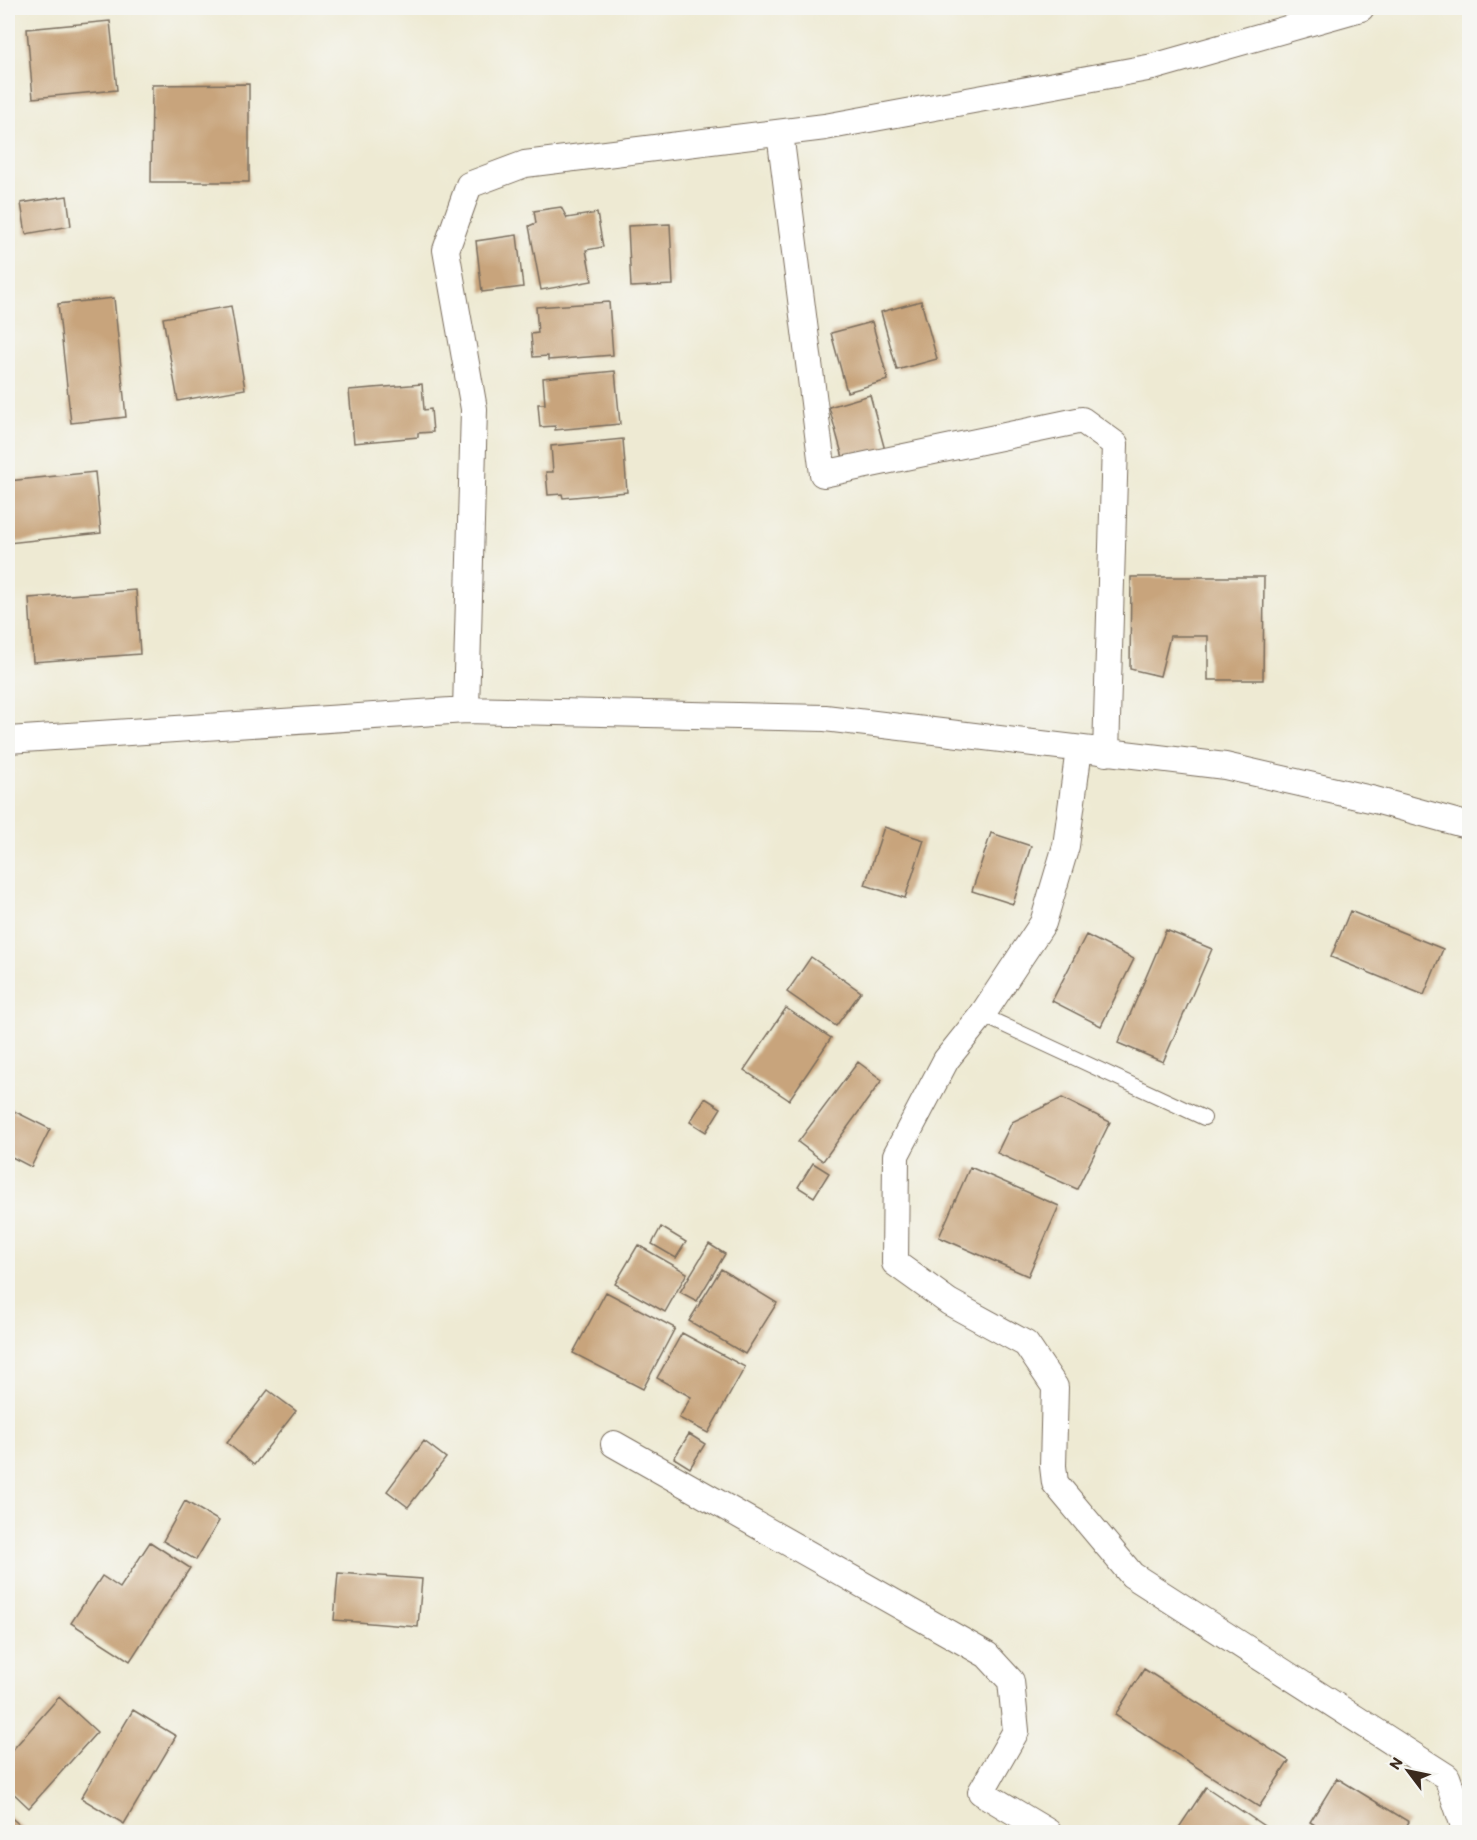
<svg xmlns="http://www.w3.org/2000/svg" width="1477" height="1840" font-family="Itim,sans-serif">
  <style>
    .building { fill: #c8a47b }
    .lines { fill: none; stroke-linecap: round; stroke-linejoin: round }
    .service-casing { stroke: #7a6d5d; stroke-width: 16 }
    .minor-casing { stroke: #7a6d5d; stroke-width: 28 }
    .service { stroke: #fff; stroke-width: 14 }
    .minor { stroke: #fff; stroke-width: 26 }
  </style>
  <rect width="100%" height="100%" fill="#f6f6f2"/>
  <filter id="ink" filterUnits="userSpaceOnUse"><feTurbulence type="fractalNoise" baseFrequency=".0167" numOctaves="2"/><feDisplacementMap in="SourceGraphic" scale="12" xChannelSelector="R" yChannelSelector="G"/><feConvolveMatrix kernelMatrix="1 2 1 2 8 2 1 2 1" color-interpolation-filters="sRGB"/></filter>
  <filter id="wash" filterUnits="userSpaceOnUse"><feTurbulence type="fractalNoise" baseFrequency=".008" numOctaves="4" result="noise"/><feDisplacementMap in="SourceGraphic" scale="24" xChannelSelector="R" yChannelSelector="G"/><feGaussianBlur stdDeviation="1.35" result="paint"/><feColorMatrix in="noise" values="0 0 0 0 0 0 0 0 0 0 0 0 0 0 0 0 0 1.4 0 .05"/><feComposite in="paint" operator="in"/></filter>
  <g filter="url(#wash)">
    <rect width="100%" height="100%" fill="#eeead3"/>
    <g id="blocks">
      <!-- building -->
      <path class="building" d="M110,21L117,90L33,98L27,29Z
        M249,84V182H151L152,85Z
        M67,196L71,226L26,234L21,203Z
        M561,207L567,218L597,213L603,247L586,250L592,281L541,290L529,226L536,223L534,211Z
        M670,224L673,285L631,287L628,226Z
        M517,235L523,287L482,292L476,241Z
        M114,298L126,417L71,423L58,304Z
        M921,301L937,359L897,370L881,312Z
        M609,302L613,355L548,360V356L533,357L531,334L538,333L536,307Z
        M231,306L245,389L178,401L163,318Z
        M872,322L888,380L847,392L831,333Z
        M615,371L620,424L555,430V426L540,427L538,404H545L543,378Z
        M422,384L424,410L431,409L433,432L418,433V437L354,443L349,390Z
        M870,395L886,454L845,465L829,407Z
        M623,439L627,492L563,498L562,494L548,495L546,472H553L551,446Z
        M95,472L101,533L8,543V481Z
        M1131,577H1264L1263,680H1208V636H1170L1160,676L1130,669Z
        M136,590L140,654L33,662L29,598Z
        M884,827L924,840L905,898L865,885Z
        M991,833L1031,846L1013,904L972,891Z
        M1350,911L1443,949L1424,995L1331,957Z
        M1166,930L1212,949L1163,1062L1118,1043Z
        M1086,935L1134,959L1101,1026L1052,1001Z
        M811,957L861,992L836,1026L787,992Z
        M786,1008L831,1038L789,1100L744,1070Z
        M858,1062L882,1080L823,1161L798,1142Z
        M705,1098L721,1108L706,1132L690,1122Z
        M1062,1098L1110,1122L1077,1189L997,1153L1012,1122Z
        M8,1108L50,1129L31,1167L8,1155Z
        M813,1163L829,1173L814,1197L798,1187Z
        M970,1167L1059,1206L1028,1276L939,1237Z
        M661,1227L686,1242L676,1258L652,1244Z
        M709,1244L725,1254L697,1301L680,1292Z
        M638,1245L687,1273L665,1312L615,1284Z
        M721,1269L777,1303L745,1354L689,1321Z
        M606,1292L675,1328L643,1389L573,1353Z
        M682,1333L745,1367L708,1433L679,1418L691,1397L657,1378Z
        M268,1390L296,1411L254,1465L227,1443Z
        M689,1434L705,1444L690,1468L674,1458Z
        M424,1441L446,1458L408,1507L387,1491Z
        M185,1501L219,1521L196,1560L163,1541Z
        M150,1542L190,1568L130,1661L71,1623L102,1576L120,1588Z
        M338,1573L422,1579L418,1627L334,1620Z
        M1144,1669L1289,1761L1259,1807L1115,1715Z
        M59,1697L97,1732L29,1808L8,1788V1755Z
        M133,1710L176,1736L124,1824L81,1798Z
        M1337,1778L1409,1822L1402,1832H1326L1310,1822Z
        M1206,1787L1273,1832H1176Z
        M8,1815L28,1832H8Z"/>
    </g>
  </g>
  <g filter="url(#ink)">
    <use href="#blocks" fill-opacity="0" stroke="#7a6d5d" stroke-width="1.5"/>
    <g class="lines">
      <!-- service casing -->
      <g class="service-casing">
        <path id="service" d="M982,1015L1204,1118"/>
      </g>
      <!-- minor casing -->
      <g class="minor-casing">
        <path id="minor" d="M780,133L823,474L1082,420L1115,444L1106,753
          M466,710L474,409L446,250L469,185L525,164L825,127L1153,67L1361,8
          M8,740L466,710L825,718L1225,766L1375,800L1470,826
          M1079,749L1066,846L1043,923L982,1015L946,1060L896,1155L895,1263L949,1302L1026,1344L1055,1387L1053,1466L1055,1483L1132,1575L1447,1777L1466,1832
          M614,1444L987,1655L1011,1681L1016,1731L981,1792L1048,1832"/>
      </g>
      <!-- service -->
      <use href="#service" class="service"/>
      <!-- minor -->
      <use href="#minor" class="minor"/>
    </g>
  </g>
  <!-- margin -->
  <rect width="1477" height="1840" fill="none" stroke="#f6f6f2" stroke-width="30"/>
  <!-- north arrow -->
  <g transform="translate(1408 1771) rotate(302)" stroke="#f6f6f2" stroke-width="4.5" paint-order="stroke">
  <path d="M0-4.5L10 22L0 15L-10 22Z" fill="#3b2a1e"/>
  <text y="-9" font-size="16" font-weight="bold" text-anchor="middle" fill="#3b2a1e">N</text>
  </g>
</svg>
